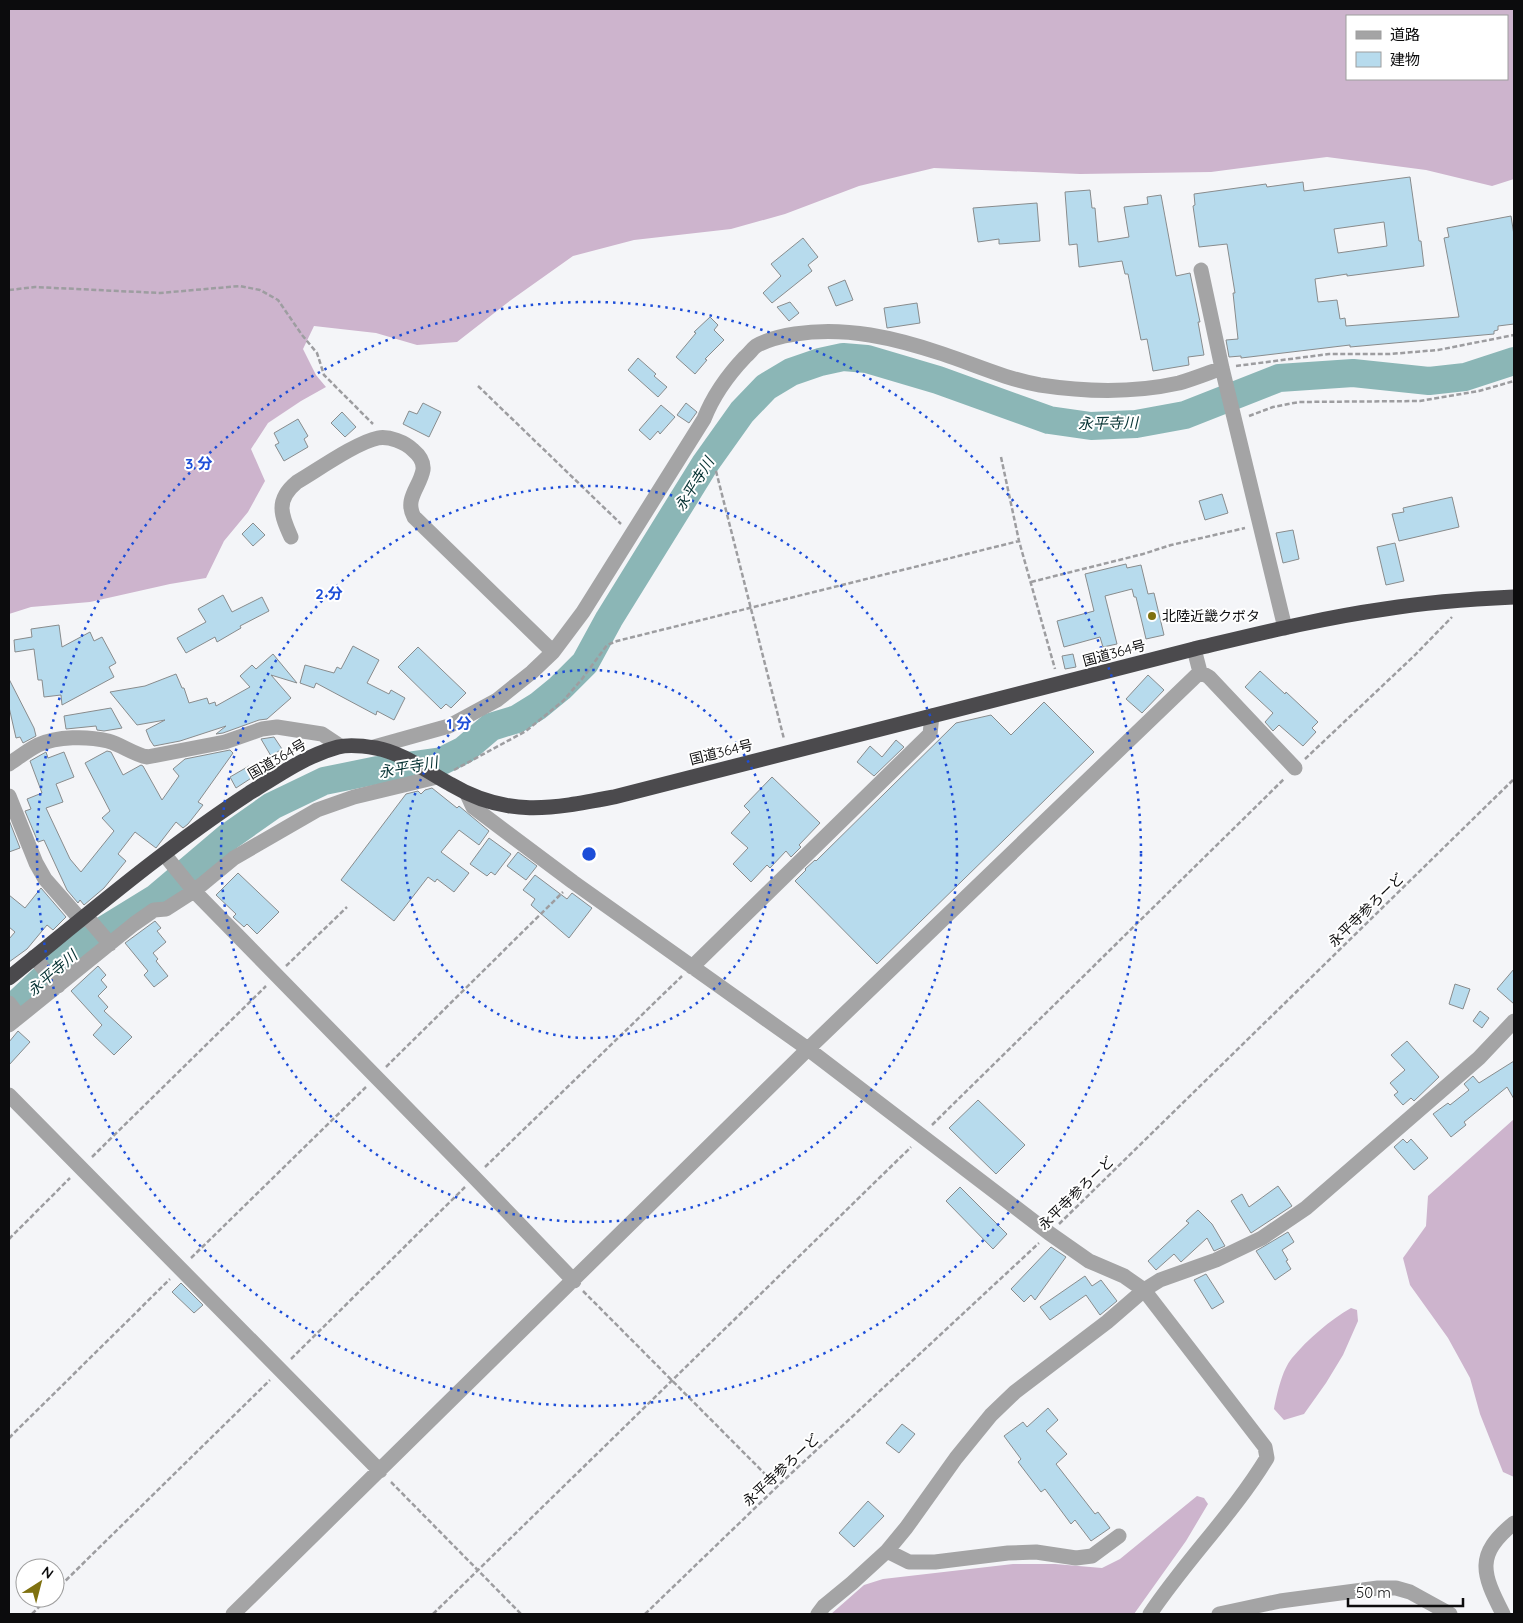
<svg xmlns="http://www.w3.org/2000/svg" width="1523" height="1623" font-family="Quicksand,'Noto Sans JP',sans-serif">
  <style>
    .forest { fill: #cdb4cd; fill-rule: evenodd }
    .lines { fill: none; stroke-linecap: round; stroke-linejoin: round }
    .river { stroke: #8bb6b6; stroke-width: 28 }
    .building { fill: #b7dbed; stroke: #898c8d; fill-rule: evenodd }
    .path { stroke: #9d9da0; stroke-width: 2.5; stroke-dasharray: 5 2.5; stroke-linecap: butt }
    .minor { stroke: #a4a4a5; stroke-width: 15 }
    .highway { stroke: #4b4a4d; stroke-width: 15 }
    .ring { fill: none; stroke: #1d4ed8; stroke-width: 2.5; stroke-dasharray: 2.5 5 }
    .poi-dot { fill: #7f7110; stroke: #fff; stroke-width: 2 }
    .labels { text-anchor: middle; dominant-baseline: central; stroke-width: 4; stroke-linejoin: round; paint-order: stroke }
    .poi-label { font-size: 14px; fill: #0c0c0d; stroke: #fff; text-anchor: start }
    .street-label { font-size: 14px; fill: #0c0c0d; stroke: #fff }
    .water-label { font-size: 15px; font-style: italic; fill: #063233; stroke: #fff }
    .centre { fill: #1d4ed8; stroke: #fff; stroke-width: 2.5 }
    .ring-label { font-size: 15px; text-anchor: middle; font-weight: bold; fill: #1d4ed8; stroke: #fff; stroke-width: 4; stroke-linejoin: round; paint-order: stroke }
  </style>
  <rect width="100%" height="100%" fill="#f4f5f8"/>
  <!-- forest -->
  <path class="forest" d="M9,9H1514V179L1492,186L1426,170L1327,157L1211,172L1080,174L934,168L859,186L785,214L731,229L634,240L573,256L511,300L457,342L417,345L376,333L314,326L303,349L316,375L326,387L301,401L268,423L251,449L265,481L248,512L224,541L206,578L170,584L90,602L31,607L9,614ZM1347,16H1507V79H1347Z
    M1514,1119V1477L1503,1472L1480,1414L1470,1378L1448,1338L1410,1285L1403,1258L1426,1226L1428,1196Z
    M1351,1308L1357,1310L1358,1321L1343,1355L1326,1383L1304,1414L1284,1420L1274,1409C1277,1394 1282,1370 1292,1358C1308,1339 1330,1320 1351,1308Z
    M1197,1496L1204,1498L1208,1504L1186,1541L1134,1614H831L864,1585L883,1579L1013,1564H1055L1102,1568L1120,1559Z"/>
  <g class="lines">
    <!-- river -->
    <path class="river" d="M9,1011L59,964L91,938L156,898L228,837L272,806L324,781L378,770L442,761L464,750L491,727L517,719L538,706L560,688L585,663L609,619L705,464L742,412L766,387L791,372L820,362L843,357L867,359L938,380L1049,420L1091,426L1136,424L1185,415L1279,378L1353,373L1429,381L1465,377L1514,361"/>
  </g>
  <!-- building -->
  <path class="building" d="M1410,177L1419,241H1421L1424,266L1347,276V274L1315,279L1318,302L1337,300L1340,319L1345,318L1346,326L1459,317L1444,238L1449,237L1447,228L1511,216L1514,235V324L1498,326V330L1494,331V334L1350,347V345L1241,358V356L1229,357L1226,340L1238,339L1233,293H1235L1227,244L1199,247L1193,206L1195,205L1194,194L1266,184L1267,187L1303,182L1304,191ZM1384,222L1387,246L1338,253L1334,229Z
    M1090,190L1092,208H1095L1098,242L1129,237L1124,207L1148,204L1147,197L1161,195L1176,276L1190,273L1200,322H1198L1204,355L1188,357L1189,365L1153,371L1147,339L1141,340L1128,274H1125L1122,261L1079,267L1077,244L1069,245L1065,192Z
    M1037,203L1040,241L999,244V239L978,242L973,208Z
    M803,238L818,257L808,265L812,271L772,303L763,293L781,276L771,264Z
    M845,280L853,300L836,306L828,287Z
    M790,302L799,313L789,321L777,307Z
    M917,303L920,323L887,328L884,308Z
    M710,317L718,325L714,330L724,340L705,359L707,360L695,374L676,357L696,333L694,332Z
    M638,358L656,374L654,376L667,387L658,397L628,370Z
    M423,403L441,412L429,437L403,424L409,411L417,414Z
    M686,403L697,412L689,423L677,415Z
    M661,405L675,417L660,434L658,431L650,440L639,430Z
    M342,412L356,427L345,437L331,423Z
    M298,419L308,436L304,439L308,447L284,461L275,445L279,443L274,433Z
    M1222,494L1228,513L1205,520L1199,501Z
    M1452,497L1459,527L1399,541L1392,514L1404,512L1403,508Z
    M253,523L265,535L253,546L242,534Z
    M1293,530L1299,559L1283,563L1276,533Z
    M1395,543L1404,581L1386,585L1377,547Z
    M1126,564L1127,568L1141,565L1148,594L1154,593L1164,635L1146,639L1136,597H1134L1132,589L1105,596L1117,644L1103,647L1100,637L1064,647L1057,621L1094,611L1085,574Z
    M223,595L232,612L262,597L269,611L240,626L241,628L217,642L215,637L186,653L177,638L206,622L198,609Z
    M59,625L62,647L90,632L94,641L102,637L116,663L109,667L114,677L62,705L61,695L44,697L42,680H38L34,649L15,652L14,640L32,637L31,629Z
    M353,646L379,660L367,683L389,694L391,690L405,698L394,720L377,711L376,715L316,683L314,688L300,683L305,665L334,673L337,667L341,669Z
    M418,647L466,693L451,708L446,704L441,709L398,667Z
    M273,654L297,683L271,675L291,698L267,719L259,720L223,733L216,734L226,726L180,741L154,746L150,740L146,730L165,720L137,725L110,692L145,686L176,674L182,688H184L189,703L207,698L209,704L215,702L216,706L250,687L240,676L252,665L256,669Z
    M1073,654L1076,667L1065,669L1062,656Z
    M1260,671L1285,694L1286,692L1318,722L1312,728L1316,732L1303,746L1279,725L1273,731L1265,722L1273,713L1245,687Z
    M1148,675L1164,690L1142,713L1126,699Z
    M9,679L34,728L36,736L23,743L20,737L16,738L9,707Z
    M1044,702L1094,752L877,964L795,881L806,870L805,869L815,860L816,861L956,723L991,715L1011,735Z
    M111,708L122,728L104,731L97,730L96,726L66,729L64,716Z
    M274,737L282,749L271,756L261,739Z
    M896,740L904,747L874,776L857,762L870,746L882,757Z
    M230,750L233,753L198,802L203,805L188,824L183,828L176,822L156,848L135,832L118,854L126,861L104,888L84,905L80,900L78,903L67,890L44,840L38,842L25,811L31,809L27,799L42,793L30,761L46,752L48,758L64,752L74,777L56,784L63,802L46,808L70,859L81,872L114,831L102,818L110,811L85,763L107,751L111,752L123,775L141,765L143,766L162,800L179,776L173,769L185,759Z
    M249,766L256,775L236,788L230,777Z
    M772,777L820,823L799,845L801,847L791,857L786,851L770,868L767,865L751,882L733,864L748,848L731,833L750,812L744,806Z
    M432,788L457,808L459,806L489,831L479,845L459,830L441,852L469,873L454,892L437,879L435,882L428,877L394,921L341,880L406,794L418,791L421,794L425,790Z
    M9,820L20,848L9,852Z
    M489,838L511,854L495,875L491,872L487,876L470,864Z
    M518,852L537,866L526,880L507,866Z
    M238,873L279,912L257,934L247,924L244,927L233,917L236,914L216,895Z
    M535,875L567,899L572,893L592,908L569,938L531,905L535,899L523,890Z
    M41,888L66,917L53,930L47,925L27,949L9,962V939L15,932L9,927V895L25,908Z
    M155,921L161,928L157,931L166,942L153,953L158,959L156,961L168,976L154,987L144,975L148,971L125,943Z
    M98,966L106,975L101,980L107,987L98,996L108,1007L104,1011L132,1037L114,1055L93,1035L102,1025L71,991Z
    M1514,969V1004L1497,989Z
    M1455,984L1470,989L1463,1009L1449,1004Z
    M1480,1011L1489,1018L1482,1028L1473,1021Z
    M18,1031L30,1042L9,1065V1042Z
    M1407,1041L1439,1077L1414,1101L1411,1098L1403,1105L1394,1095L1398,1092L1390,1083L1405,1070L1391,1055Z
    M1514,1061V1099L1507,1087L1464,1122L1466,1125L1451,1137L1433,1114L1448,1103L1450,1105L1469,1090L1464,1084L1473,1076L1479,1083Z
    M978,1100L1025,1145L996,1174L949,1128Z
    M1403,1139L1407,1143L1411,1139L1428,1158L1414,1170L1394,1147Z
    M1278,1186L1292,1206L1251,1233L1231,1201L1242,1194L1249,1207Z
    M960,1187L1007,1234L993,1249L946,1201Z
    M1198,1210L1212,1224L1225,1246L1214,1251L1207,1238L1181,1262L1174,1254L1156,1270L1148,1261L1189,1223L1186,1221Z
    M1288,1232L1294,1242L1282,1250L1288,1260L1286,1261L1291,1269L1275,1280L1256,1251Z
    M1051,1247L1066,1257L1035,1300L1031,1295L1024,1302L1011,1289Z
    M1206,1274L1224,1302L1212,1309L1194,1280Z
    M1085,1276L1092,1286L1101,1280L1117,1301L1100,1315L1086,1295L1050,1320L1040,1307Z
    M181,1283L203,1305L194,1313L172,1292Z
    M1048,1408L1058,1420L1046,1431L1067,1454L1056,1464L1095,1514L1098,1512L1110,1528L1091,1541L1075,1520L1071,1524L1045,1489L1041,1492L1018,1462L1021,1459L1004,1436L1023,1422L1027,1427Z
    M902,1424L915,1434L899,1453L886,1443Z
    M868,1501L884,1516L854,1547L839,1533Z"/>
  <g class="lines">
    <!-- path -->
    <path class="path" d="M9,290L35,287L160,293L240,286L260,290L278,300L302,335L317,353L324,375L373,424
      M1236,366L1329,354H1390L1438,350L1514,335
      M478,386L621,524
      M1249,416L1273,407L1299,402L1420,401L1479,391L1514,381
      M1001,457L1019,541L1055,669
      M716,471L784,739
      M1031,582L1143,554L1171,545L1245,528
      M1305,759L1415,655L1452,617
      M454,770L526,731L563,701L582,679L607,645L617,641L1019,541
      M286,966L347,907
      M386,1067L563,892
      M932,1125L1285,778
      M92,1157L266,986
      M485,1167L682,976
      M1059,1224L1514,779
      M9,1239L70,1178
      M191,1258L366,1087
      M583,1291L772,1481
      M291,1359L465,1187
      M9,1438L170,1279
      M391,1482L521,1614
      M55,1591L270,1380
      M32,1614L48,1598
      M433,1614L911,1147
      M645,1614L782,1482L1039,1243"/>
    <!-- minor -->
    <path class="minor" d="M1201,270L1222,368L1285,628
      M291,537C281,515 275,500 297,482C316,471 357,442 378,438C389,436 405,442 413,450C419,455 424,462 423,470C420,487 404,499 414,517L553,652
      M1200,672L1209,677L1295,768
      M374,747L449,726L497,700L532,672L553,652L583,612L704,419C713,396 727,376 745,357C749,354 752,349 756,346C768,339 782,336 795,334C846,326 895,338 943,354C976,365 1006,379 1040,385C1086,392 1134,393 1179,383C1193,379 1208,373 1222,368
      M9,764C18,758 28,750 38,745C57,736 88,736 108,741C122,745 133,754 147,757L225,742L262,729L277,727L322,734L340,746
      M467,794L473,807L573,882L808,1049L1049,1233L1089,1261L1124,1276L1144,1290L1265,1447L1267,1458C1233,1514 1186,1560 1150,1614
      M9,796L36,863L45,879L81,920
      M164,854L194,891L474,1177L574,1281
      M86,916L110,944
      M34,957L58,986
      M692,967L930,734L932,716
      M9,1003L19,1016
      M9,1025L134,924L154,910L166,909L194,891L234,858L317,810L354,797L437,777
      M9,1095L380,1471
      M887,1551L909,1562H935L1008,1553L1036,1552L1076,1558L1092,1556L1119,1536
      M233,1614L808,1049L1200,672L1194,649
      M818,1614L824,1606L852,1583L887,1551L906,1528L956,1458L991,1415L1015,1392L1107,1322L1144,1290L1160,1280L1216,1260L1262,1238L1306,1208L1479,1058L1514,1021
      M1219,1614L1280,1601L1378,1588H1396L1410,1592L1450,1614
      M1503,1614C1482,1573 1475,1555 1514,1523"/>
    <!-- highway -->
    <path class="highway" d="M9,978C87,915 164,849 248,794C277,776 305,756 338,747C350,744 364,746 376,748C403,753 426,771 450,784C507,818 552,809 614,797L1194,649C1257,634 1321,618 1385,609C1428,602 1471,599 1514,597"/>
  </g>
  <!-- distance rings -->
  <g class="ring">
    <circle cx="589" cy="854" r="184"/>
    <circle cx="589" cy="854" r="368"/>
    <circle cx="589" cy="854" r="552"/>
  </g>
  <!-- markers -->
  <circle class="poi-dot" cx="1152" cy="616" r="5"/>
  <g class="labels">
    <!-- poi labels -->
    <g class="poi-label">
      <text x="1162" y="616">北陸近畿クボタ</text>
    </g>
    <!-- street labels -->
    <g class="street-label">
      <text transform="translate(1114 653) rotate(-15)">国道364号</text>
      <text transform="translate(721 752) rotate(-14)">国道364号</text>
      <text transform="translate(277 759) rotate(-30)">国道364号</text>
      <text transform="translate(1366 910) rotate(-44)">永平寺参ろーど</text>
      <text transform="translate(1076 1193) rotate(-44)">永平寺参ろーど</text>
      <text transform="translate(781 1470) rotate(-43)">永平寺参ろーど</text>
    </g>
    <!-- water labels -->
    <g class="water-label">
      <text transform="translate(1108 423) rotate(-1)">永平寺川</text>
      <text transform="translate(694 484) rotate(-58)">永平寺川</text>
      <text transform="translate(408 767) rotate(-10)">永平寺川</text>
      <text transform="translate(52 973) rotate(-41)">永平寺川</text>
    </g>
  </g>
  <circle cx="589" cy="854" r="8" class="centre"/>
  <g class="ring-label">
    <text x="199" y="469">3 分</text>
    <text x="329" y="599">2 分</text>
    <text x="459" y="729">1 分</text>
  </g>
  <!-- border -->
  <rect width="1523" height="1623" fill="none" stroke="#0c0c0d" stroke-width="20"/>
  <!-- legend -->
  <rect x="1346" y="15" width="162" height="65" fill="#ffffff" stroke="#9e9e9e"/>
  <rect x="1356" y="31" width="25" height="8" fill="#a4a4a5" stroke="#9e9e9e"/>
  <text x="1390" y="40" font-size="15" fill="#0c0c0d">道路</text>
  <rect x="1356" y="52" width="25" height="15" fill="#b7dbed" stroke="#9e9e9e"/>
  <text x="1390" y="65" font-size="15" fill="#0c0c0d">建物</text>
  <!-- north arrow -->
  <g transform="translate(40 1583) rotate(36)"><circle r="24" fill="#ffffff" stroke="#9e9e9e"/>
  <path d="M0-4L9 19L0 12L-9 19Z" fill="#7f7110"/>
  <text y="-8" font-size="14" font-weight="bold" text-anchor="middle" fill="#0c0c0d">N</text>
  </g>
  <!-- scale -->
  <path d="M1348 1598v8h115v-8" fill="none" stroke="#0c0c0d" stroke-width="2.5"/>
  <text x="1356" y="1598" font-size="15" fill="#0c0c0d" stroke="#ffffff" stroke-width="4" paint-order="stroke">50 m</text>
</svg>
